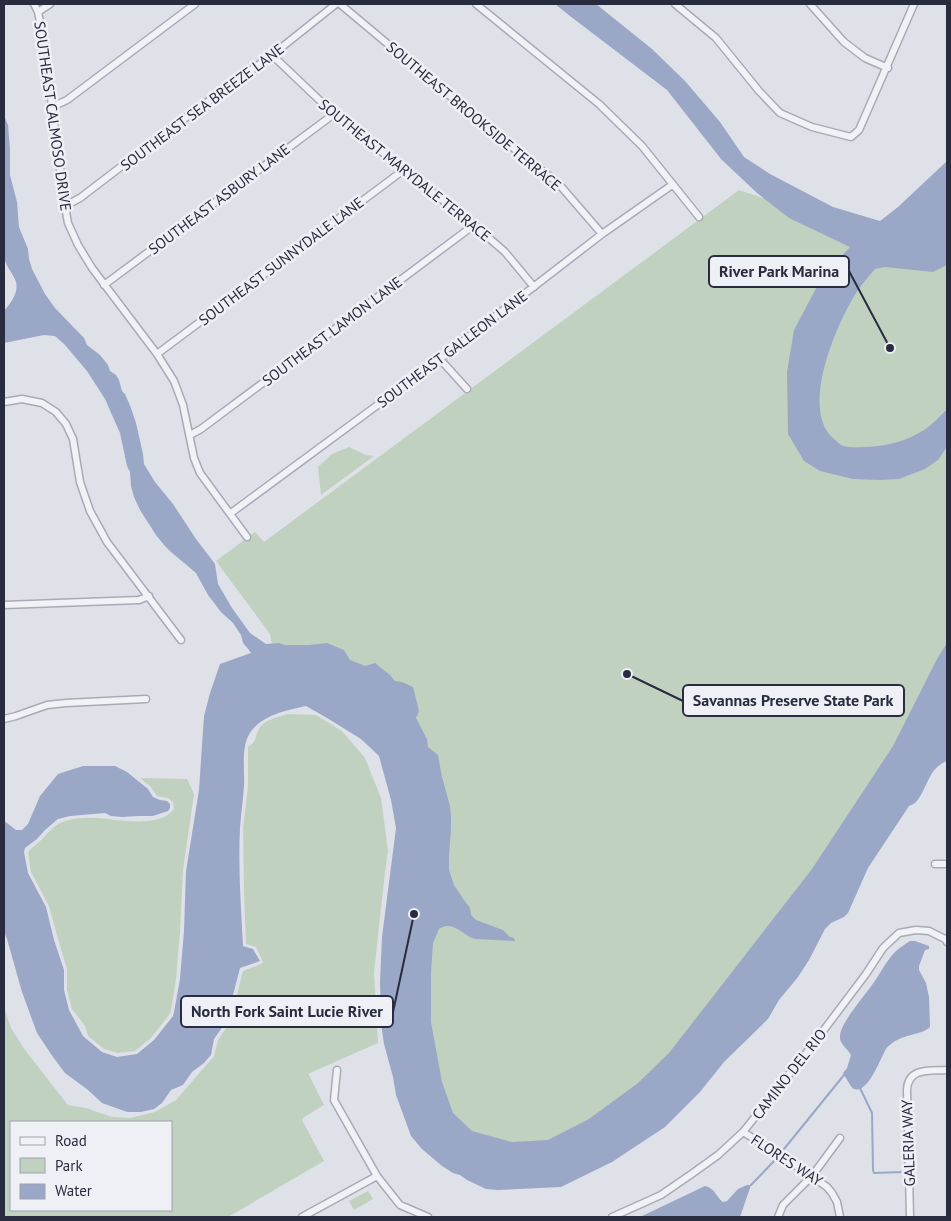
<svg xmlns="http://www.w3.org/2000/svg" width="951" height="1221" font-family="'PT Sans',sans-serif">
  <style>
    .green { fill: #c1d1c0; fill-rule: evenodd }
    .water { fill: #9ba7c7 }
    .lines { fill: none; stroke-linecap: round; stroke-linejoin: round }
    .stream { stroke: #9ba7c7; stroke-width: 2 }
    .minor-casing { stroke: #a8abb5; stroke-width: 9 }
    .minor { stroke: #f1f2f6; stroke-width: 6 }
    .labels { text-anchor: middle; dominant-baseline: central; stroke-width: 5; stroke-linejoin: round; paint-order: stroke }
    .street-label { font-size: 15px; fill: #282c3e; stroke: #eef0f5 }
    .leader { fill: none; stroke: #282c3e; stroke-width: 2 }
    .callout-dot { fill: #282c3e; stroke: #eef0f5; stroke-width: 2 }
    .callout { fill: #eef0f5; stroke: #282c3e; stroke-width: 2 }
    .callout-label { font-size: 16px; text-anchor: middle; font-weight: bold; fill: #282c3e }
  </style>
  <rect width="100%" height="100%" fill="#dfe1e8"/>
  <!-- green -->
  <path class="green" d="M739,190L810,214L894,245L947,193V694L651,1116L511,1162L434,1114L403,727L275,664L270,634L216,561L255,532L264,542Z
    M349,447L366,455L374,456L321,495L318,467L332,454Z
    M287,714L316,715L342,731L365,758L381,798L388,851L385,872L374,973L378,1043L310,1073L309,1075L324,1105L304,1117L302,1120L324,1161L228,1217H4V1007L11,1028L25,1050L68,1105L86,1108L112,1117L130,1118L155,1112L176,1100L214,1056L218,1040L230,1022L243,971L261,964L263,962L256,947L246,944L244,893L243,828L248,786V747C259,740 254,734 261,726C267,719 279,717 287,714ZM11,1122H171V1210H11Z
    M140,778L187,779L194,794L183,870L180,931L176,979L171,1011L169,1015L151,1038L135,1051L118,1053L104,1049L88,1036L85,1026L72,1009L67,990V969L58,939L49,906L31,872L28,853C30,848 35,846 39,842C46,836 52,826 62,822C72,818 86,817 96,818C118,819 159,829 174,809L173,802L168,798L157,796L150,786Z
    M368,1191L373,1199L354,1210L349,1201Z"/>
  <!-- water -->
  <path class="water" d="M555,4H596L652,49L685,81L720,122L744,157L770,174L833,207L880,221L898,207L947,161V265L933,272L885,267L875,269C869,276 863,283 858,290C838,320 798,410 834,439C837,441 840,445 843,446C850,448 860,447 866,447C887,446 907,441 924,430C933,424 940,416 947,409V447L938,460L925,469L899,479L879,480L853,479L820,471L804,461L788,434L787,372L794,330L822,277L850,247L789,218L757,193L721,159L667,90L570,16Z
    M4,110L5,118L8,125L10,149V175L17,202L19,227L28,249L29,259L32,269L45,294L55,308L84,338L87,345L100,355L108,365L110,371L116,375L119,380L122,391L125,394L131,408L136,423L143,454L144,464L147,469L155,482L173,504L196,539L215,564L218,584L232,608L250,633L266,644L279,643L285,645H308L327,643L344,650L350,660L365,666L375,663L390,675L395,681L402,682L413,687L419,711L416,718L427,739L428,747L438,755L442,777L450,806L451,815V829L449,855V870L454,885L464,900L470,908L471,915L476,920L503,930L510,937L514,938L515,941L475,939C466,937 457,925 447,926C444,926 441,928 439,929L433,943L431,972V1022L442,1082L453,1113L472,1131L512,1142L548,1140L589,1119L638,1083L669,1053L812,869L893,746L937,659L947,643V761C928,768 928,788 916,802C914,804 911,805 909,806L868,868L848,913L844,917L831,923L825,929L809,960L798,977L779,1000L768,1019L724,1062L700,1092L665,1127L612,1162L561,1187L498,1190L486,1189L467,1180L460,1175L453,1173L442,1166L422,1149L411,1136L396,1095L393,1077L384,1044L381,1023L380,982L382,937L396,828L391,800L379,756L361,739L327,718L306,706C287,710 264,715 252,730C240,745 245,768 244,786C243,800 241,814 240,828C238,867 241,907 243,946L253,949L260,961L240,968L226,1022L214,1039L211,1055L204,1063L192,1072L183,1085L171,1090L162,1103L154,1109L141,1112H127L102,1103L88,1090L65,1073L53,1057L37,1033L22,992L7,939L4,932V821L7,823L16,830H22L28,824L40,796L58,774L83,766H115L127,772L148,789L153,797L160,800L167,801L170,804V808L168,811L153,816H138L122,817L111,816L105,813L70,816L58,819L45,830L37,839L25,848L24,852L28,873L46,907L54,940L64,970V990L69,1010L83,1036L102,1052L117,1057L137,1054L154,1040L173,1016L174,1012L180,979L184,931L186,871L199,790L204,716L210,693L220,664L251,653L249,650L243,643L241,635L233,623L221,612L208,595L196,573L171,552L164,545L156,535L140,510L134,497L131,486L130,472L127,466L120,433L105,399L87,371L65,345L55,336L44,335L4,343V311C10,304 19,293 16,282C13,273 6,267 4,257Z
    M910,941H915L929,946V949L925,950L919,966V970L926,983L929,997L930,1027C922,1035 903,1034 891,1044C890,1045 886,1048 886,1049C880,1059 868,1094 854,1089C851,1088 845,1076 843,1073L847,1068L851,1055C848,1049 839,1044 840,1036C840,1024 864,996 872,985C880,974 885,963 894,953C899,948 904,945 910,941Z
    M747,1185H751L740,1217H640L705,1186C715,1188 716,1197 723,1202L727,1201L738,1189Z"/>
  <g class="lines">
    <!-- stream -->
    <path class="stream" d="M860,1088L872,1113L873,1170L874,1173L904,1172
      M784,1149L844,1075
      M751,1185L776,1159"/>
    <!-- minor casing -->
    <g class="minor-casing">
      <path id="minor" d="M34,4L38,12L46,51L52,107L65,206L68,223L78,245L92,268L157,354L174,381L183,405L194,458L200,473L247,537
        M340,4L499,137L558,183L602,234
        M476,4L599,104L642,146L699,217
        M675,4L716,38L759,91L780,113L812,127L851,137L859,130L914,4
        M810,4L844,42L865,58L888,68
        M38,12L50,4
        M272,55L334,114L474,225L505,252L534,287
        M52,107L67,100L195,4
        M65,206L80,198L173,127L272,55L336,4
        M104,285L334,114
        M157,354L405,169
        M440,359L467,389
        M4,402L22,399L42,403L56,412L66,424L73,439L80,482L90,511L107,542L181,640
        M190,435L201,429L474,225
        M231,513L440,359L602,234L672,185
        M4,605L139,600L149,596
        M4,719L16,716L47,705L66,703L146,699
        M935,864H947
        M337,1070L334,1100L377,1176L400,1205L428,1217
        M743,1132L785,1158L827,1187L832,1193L837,1202L840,1217
        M302,1217L377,1176
        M612,1217L661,1195L693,1173L718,1155L743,1132L811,1047L866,974L883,948L899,933L916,930L929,931L945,939L947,942
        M778,1217L783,1205L812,1176L840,1138
        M910,1217L907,1090C908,1067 930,1071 947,1070"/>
    </g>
    <!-- minor -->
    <use href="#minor" class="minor"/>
  </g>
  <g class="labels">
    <!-- street labels -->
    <g class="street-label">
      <text transform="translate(202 107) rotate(-37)">SOUTHEAST SEA BREEZE LANE</text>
      <text transform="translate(53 116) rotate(82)">SOUTHEAST CALMOSO DRIVE</text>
      <text transform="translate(474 116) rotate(40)">SOUTHEAST BROOKSIDE TERRACE</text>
      <text transform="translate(405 170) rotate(39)">SOUTHEAST MARYDALE TERRACE</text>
      <text transform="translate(219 199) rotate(-37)">SOUTHEAST ASBURY LANE</text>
      <text transform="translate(281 261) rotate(-37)">SOUTHEAST SUNNYDALE LANE</text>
      <text transform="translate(332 331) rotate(-37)">SOUTHEAST LAMON LANE</text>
      <text transform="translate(452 349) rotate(-37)">SOUTHEAST GALLEON LANE</text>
      <text transform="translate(789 1074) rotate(-52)">CAMINO DEL RIO</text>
      <text transform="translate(908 1143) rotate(-92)">GALERIA WAY</text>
      <text transform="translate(787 1160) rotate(33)">FLORES WAY</text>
    </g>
  </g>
  <!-- callouts -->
  <path class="leader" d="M890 348L849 271M627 674L683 701M414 914L393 1012"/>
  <g class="callout-dot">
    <circle cx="890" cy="348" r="5"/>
    <circle cx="627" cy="674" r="5"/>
    <circle cx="414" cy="914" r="5"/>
  </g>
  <g class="callout">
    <rect x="709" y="256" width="140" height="31" rx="5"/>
    <rect x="683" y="685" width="221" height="31" rx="5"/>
    <rect x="181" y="996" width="212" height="31" rx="5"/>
  </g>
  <g class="callout-label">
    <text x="779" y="277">River Park Marina</text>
    <text x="793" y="706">Savannas Preserve State Park</text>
    <text x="287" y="1017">North Fork Saint Lucie River</text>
  </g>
  <!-- border -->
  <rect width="951" height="1221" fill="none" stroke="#282c3e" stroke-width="10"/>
  <!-- legend -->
  <rect x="10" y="1121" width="162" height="90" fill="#eef0f5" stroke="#9fa2ac"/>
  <rect x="20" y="1137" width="25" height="8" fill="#f1f2f6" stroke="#9fa2ac"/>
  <text x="55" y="1146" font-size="15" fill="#282c3e">Road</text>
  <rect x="20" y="1158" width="25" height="15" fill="#c1d1c0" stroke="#9fa2ac"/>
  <text x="55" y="1171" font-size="15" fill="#282c3e">Park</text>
  <rect x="20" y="1184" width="25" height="15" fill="#9ba7c7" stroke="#9fa2ac"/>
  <text x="55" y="1196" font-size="15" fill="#282c3e">Water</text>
</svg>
